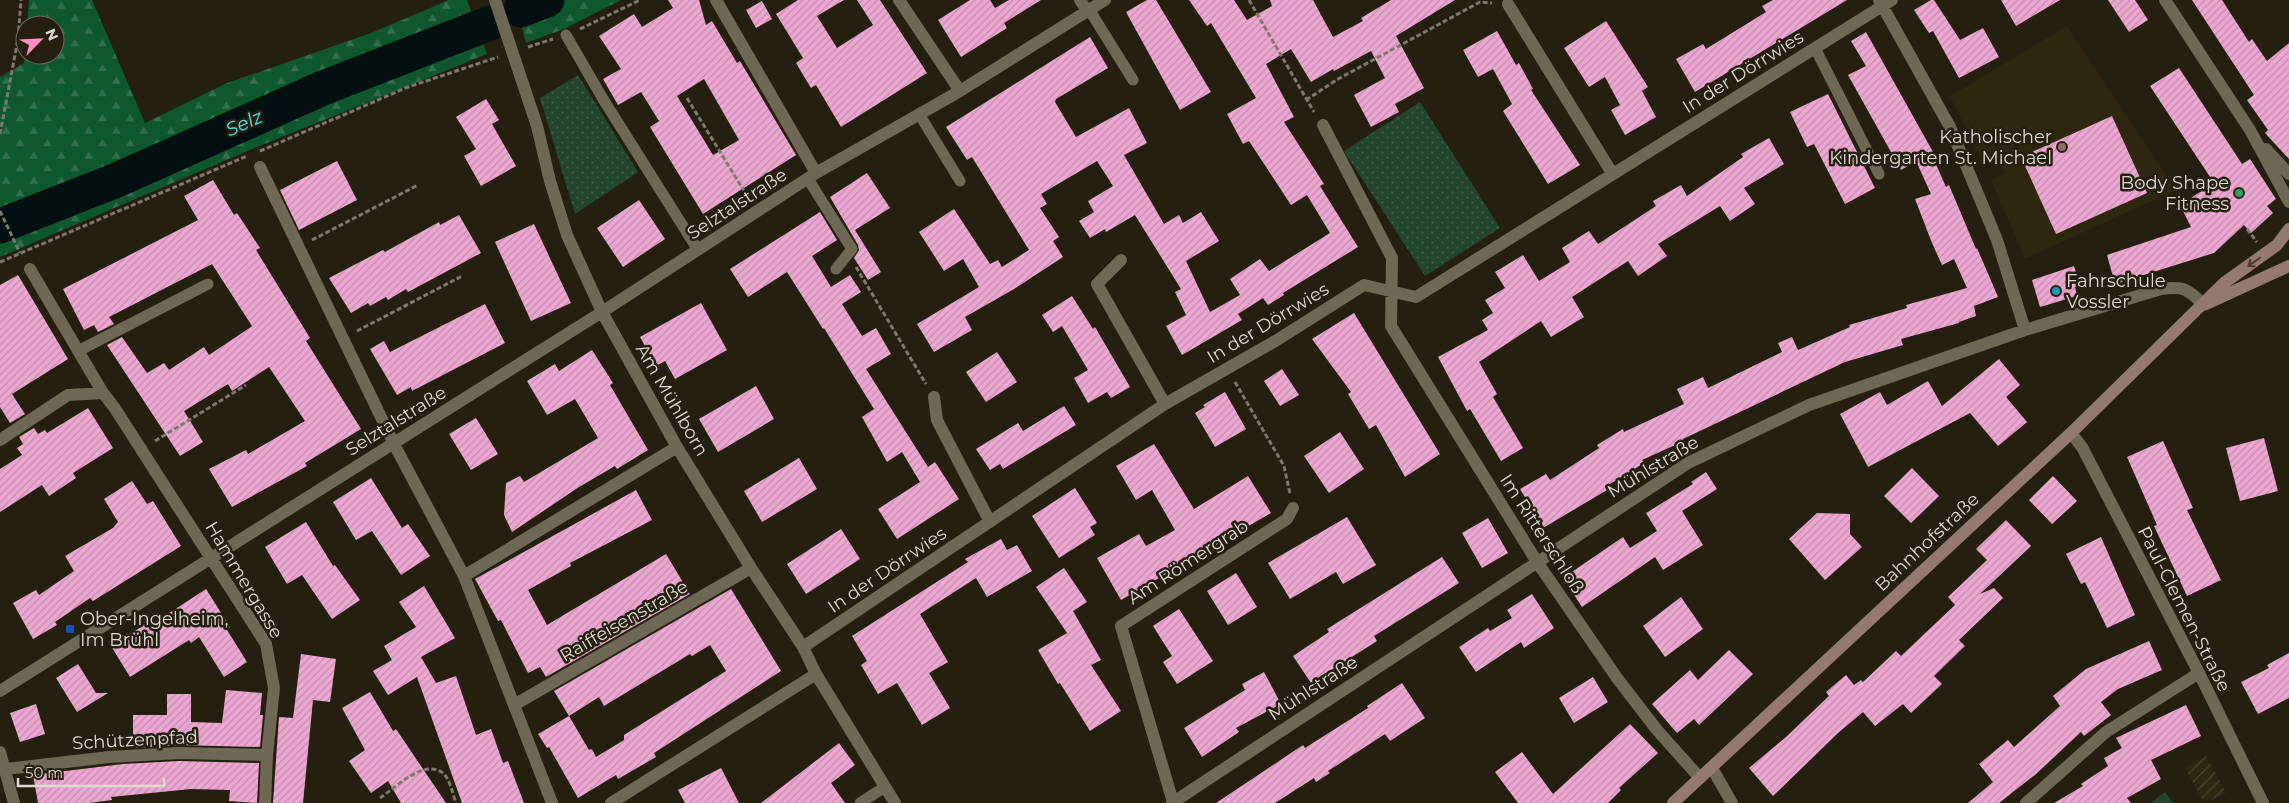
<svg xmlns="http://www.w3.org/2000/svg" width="2289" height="803" font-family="Montserrat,sans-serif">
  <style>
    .built { fill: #2e260f }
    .industrial { fill: url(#industrial-furrows) }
    .green { fill: url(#green-dots) }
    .forest { fill: url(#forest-firs) }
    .cemetery { fill: url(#cemetery-stones) }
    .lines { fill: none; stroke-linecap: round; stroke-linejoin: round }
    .river { stroke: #030f10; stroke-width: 35 }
    .building { fill: url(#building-hatch); fill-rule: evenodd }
    .path { stroke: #7e796b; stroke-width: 3; stroke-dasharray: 5 2.5; stroke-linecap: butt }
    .lane { stroke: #6f6855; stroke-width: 11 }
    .street { stroke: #6f6855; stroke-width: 12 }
    .secondary { stroke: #947971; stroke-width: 12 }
    .oneway { stroke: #463a2c }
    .education-dot { fill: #8d6e63; stroke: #251f0f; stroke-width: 2 }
    .leisure-dot { fill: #2e9e5b; stroke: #251f0f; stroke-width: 2 }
    .culture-dot { fill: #0f9aa8; stroke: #251f0f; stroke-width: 2 }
    .transit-dot { fill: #1a4fb4; stroke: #251f0f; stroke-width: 2 }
    .labels { text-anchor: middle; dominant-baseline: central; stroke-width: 5; stroke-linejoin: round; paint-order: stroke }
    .street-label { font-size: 18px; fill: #dedacf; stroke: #251f0f }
    .poi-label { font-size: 18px; fill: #dedacf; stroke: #251f0f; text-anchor: end }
    .water-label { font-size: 19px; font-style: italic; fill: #4ce8f7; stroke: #251f0f }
  </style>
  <defs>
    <pattern id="industrial-furrows" width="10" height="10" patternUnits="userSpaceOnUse" patternTransform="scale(1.25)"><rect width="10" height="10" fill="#2e260f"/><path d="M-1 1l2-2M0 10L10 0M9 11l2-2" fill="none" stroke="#4c4531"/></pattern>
    <pattern id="green-dots" width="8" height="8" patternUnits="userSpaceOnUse" patternTransform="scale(1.25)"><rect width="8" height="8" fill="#23462d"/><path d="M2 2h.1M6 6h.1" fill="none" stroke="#42604a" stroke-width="1.8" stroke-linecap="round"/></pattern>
    <pattern id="forest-firs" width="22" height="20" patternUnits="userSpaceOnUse" patternTransform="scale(1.25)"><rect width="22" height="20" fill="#0f572c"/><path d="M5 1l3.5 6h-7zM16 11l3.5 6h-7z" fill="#326f4a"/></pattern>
    <pattern id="cemetery-stones" width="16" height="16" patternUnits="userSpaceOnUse" patternTransform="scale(1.25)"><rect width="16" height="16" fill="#23462d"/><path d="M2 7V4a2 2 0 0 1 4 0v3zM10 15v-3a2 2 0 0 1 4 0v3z" fill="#42604a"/></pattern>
    <pattern id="building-hatch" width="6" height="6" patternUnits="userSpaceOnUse" patternTransform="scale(1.25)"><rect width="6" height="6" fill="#eda7d2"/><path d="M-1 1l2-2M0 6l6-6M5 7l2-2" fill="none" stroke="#c28ead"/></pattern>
  </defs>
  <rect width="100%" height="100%" fill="#251f0f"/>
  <!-- built -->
  <path class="built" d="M2067,26L2176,190L2025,259L1991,180L2004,174L1997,158L1983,163L1950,96Z"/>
  <!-- industrial -->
  <path class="industrial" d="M2206,756L2226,793L2204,803L2185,768Z"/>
  <!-- green -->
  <path class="green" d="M578,75L638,172L575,214L540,98Z
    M1420,102L1500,228L1425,276L1344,151Z"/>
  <!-- forest -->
  <path class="forest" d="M29,0H92L145,123L227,83L371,33L449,0H467L487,54L245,152L0,257V77L24,63L25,50V55H55V25H27Z
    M514,0H621L564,29L526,43Z"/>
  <!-- cemetery -->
  <path class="cemetery" d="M2165,792L2173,803H2151Z"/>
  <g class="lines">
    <!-- river -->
    <path class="river" d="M521,10L547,0
      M0,226L117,180L323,88L490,23"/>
  </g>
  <!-- building -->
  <path class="building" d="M668,0H699L706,25L712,21L737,63L740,61L796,155L703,214L650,127L659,121L641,92L618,105L603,79L621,69L599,36L634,14L642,27L673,8ZM704,79L739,140L713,155L677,96Z
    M798,0H844L817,16L837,48L873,25L857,0H880L927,73L841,127L816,85L811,88L796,63L803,58L776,14Z
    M970,0H990L995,8L1009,0H1041L1004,23L1007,28L961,57L938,20Z
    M1147,0H1156L1211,92L1180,110L1126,12Z
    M1189,0H1234L1247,20L1272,6L1270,0H1313L1333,37L1363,21L1361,18L1391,0H1455L1396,36L1424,88L1395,104L1399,112L1371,127L1354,95L1385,78L1371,51L1334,71L1333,69L1311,82L1291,49L1266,64L1294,117L1284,122L1324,184L1320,186L1358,247L1283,293L1284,295L1268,305L1263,298L1238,314L1242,320L1182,355L1166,326L1186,315L1175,292L1181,289L1135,215L1106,232L1105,229L1090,238L1079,221L1094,212L1088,201L1113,186L1097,161L1041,194L1047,204L1040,208L1059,237L1053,241L1063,257L1014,289L965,317L972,330L934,352L917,324L979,287L963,259L944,271L919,232L954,209L990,264L998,260L1002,267L1029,250L972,157L967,160L946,127L1090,37L1108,68L1056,99L1055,102L1076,137L1129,108L1147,143L1124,155L1164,224L1179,215L1183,223L1201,212L1219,241L1186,261L1210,312L1240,295L1230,279L1260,259L1269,271L1330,233L1307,195L1291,205L1249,141L1243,144L1227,114L1256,98L1211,23L1207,26Z
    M1773,0H1847L1695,92L1676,59L1703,44L1706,49L1766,12L1762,6Z
    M1931,0H1934L1960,40L1983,28L1999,57L1959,78L1933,31L1929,33L1914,10Z
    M2001,0H2060L2016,26Z
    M2108,0H2135L2148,20L2129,32Z
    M2192,0H2222L2249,42L2252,39L2267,61L2289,43V159L2265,133L2268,130L2247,100L2254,95Z
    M762,1L772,19L756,28L746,10Z
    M1606,21L1648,87L1642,91L1656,117L1625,135L1611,110L1620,105L1605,77L1589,87L1564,48Z
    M1497,31L1516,65L1519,63L1533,89L1531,90L1580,165L1548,184L1503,111L1512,104L1493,69L1478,77L1463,50Z
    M1866,32L1933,152L1931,153L1946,187L1949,185L1976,249L1977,248L1998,297L1974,306L1976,316L1959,322V323L1901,339L1903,345L1845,362L1683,439L1684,441L1642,460L1644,463L1605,487L1607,490L1543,528L1520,489L1546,474L1550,480L1599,448L1597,445L1623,429L1624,432L1684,404L1677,389L1703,377L1708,388L1782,352L1778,343L1792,337L1798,350L1850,327L1849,325L1907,308L1906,305L1967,288L1954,259L1942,265L1932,243L1915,199L1931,194L1916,161L1901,170L1848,75L1866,66L1851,41Z
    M2179,68L2242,164L2250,159L2276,199L2267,206L2273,213L2251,233L2244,225L2214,253L2115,284L2107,255L2191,227L2180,205L2214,183L2150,86Z
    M1828,94L1875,188L1845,204L1814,144L1807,147L1790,112Z
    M486,99L499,120L492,124L516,166L481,186L464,156L476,149L456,117Z
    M2112,116L2147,193L2056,234L2021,157Z
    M1769,138L1784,164L1744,188L1755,204L1730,221L1720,206L1658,244L1667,256L1638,276L1628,261L1572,297L1584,317L1551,337L1541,321L1479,362L1497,394L1493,397L1523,448L1501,461L1470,409L1467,411L1438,357L1488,330L1482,320L1493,313L1485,300L1505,288L1495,272L1523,255L1539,281L1570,262L1562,248L1589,231L1598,244L1656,206L1653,201L1681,185L1687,196L1743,157L1741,154Z
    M337,161L357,200L299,230L280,190Z
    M867,173L890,208L855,230L881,272L868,280L854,258L859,250L858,245L830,197Z
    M213,180L234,215L237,213L260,248L256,250L310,338L306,341L361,429L305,463L307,466L232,507L209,469L246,450L248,454L305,421L269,367L232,391L228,384L184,411L203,442L180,456L107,345L122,337L147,373L164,363L169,370L204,347L209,355L248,329L252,326L212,264L109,317L114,324L98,332L94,325L84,330L63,289L198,220L184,196Z
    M639,200L665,239L623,267L597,228Z
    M820,212L837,240L812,256L831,287L850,275L861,292L842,304L862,336L876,328L891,354L866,369L928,467L935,462L959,499L897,539L878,509L920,482L902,452L887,462L862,417L874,409L824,328L823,329L787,272L748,297L730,269Z
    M459,215L481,253L408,292L406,289L388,300L386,297L370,306L368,303L351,313L329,278L383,250L385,252L439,222L440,225Z
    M534,224L571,303L531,321L495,242Z
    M2074,266L2080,285L2075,287L2077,296L2040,307L2032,280Z
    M18,275L68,359L12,394L25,414L10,423L0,407V285Z
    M1072,296L1093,329L1095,327L1130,387L1111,398L1107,392L1088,403L1074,378L1088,370L1062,326L1053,332L1042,315Z
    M701,303L727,350L675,379L665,361L656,366L640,337Z
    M485,304L505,343L412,391L411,387L397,395L370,349L384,341L390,352Z
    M1354,313L1440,454L1405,477L1376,425L1369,429L1348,394L1351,392L1312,339Z
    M592,350L613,383L610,385L648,450L617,469L615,466L579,487L512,532L504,515L506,483L520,476L524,482L598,438L575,399L547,415L527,381L555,364L559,371Z
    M997,352L1017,382L986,402L966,372Z
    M1999,359L2020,385L2006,397L2027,422L1998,446L1970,413L1868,467L1840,414L1880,392L1887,405L1928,381L1942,406Z
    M1282,369L1299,395L1280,406L1264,381Z
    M756,386L774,419L718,452L699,419Z
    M1225,392L1246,429L1215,447L1195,413L1205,407L1203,405Z
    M1064,406L1076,425L1003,469L1000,464L990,470L976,449L1018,423L1023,431Z
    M88,408L113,448L73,473L76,478L49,496L42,485L0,512V469L22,455L17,448L23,444L19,437L34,428L38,434L45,430L47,433Z
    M476,418L498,454L471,470L449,434Z
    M1340,432L1364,469L1329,493L1304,456Z
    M2264,438L2278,491L2240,501L2226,448Z
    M2163,441L2193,508L2187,510L2221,580L2187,596L2154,526L2157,525L2127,457Z
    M1154,444L1194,509L1248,476L1271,513L1121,600L1097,558L1139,534L1146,546L1175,530L1152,490L1136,500L1116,466Z
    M799,458L817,489L762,522L744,491Z
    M1912,468L1939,496L1911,523L1884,496Z
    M1706,472L1717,489L1682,511L1703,545L1663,570L1655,557L1582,607L1563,578L1623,537L1630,548L1657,531L1646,513L1693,484L1691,482Z
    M2053,476L2077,501L2052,524L2029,500Z
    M371,478L402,528L408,524L430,556L401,575L372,531L356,540L333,502Z
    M132,481L147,504L153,501L181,546L93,601L90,598L55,622L57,625L33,639L13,603L36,590L39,595L74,571L65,556L113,528L118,522L104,499Z
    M1075,488L1097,523L1090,527L1095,535L1059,558L1032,516Z
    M636,490L652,520L570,563L571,566L528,590L547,625L666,554L690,594L546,677L540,667L528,673L501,620L498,621L475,579Z
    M1817,513L1850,514V534L1862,547L1825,580L1789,539Z
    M1347,517L1376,565L1343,584L1336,572L1290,599L1268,563Z
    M1488,518L1508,553L1482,568L1462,533Z
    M2006,520L2031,546L1980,594L1994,588L2003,598L1959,640L1965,646L1934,676L1942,684L1911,713L1903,704L1875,726L1863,712L1838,733L1773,796L1749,768L1786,737L1829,696L1826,692L1846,675L1854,685L1861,680L1863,682L1896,651L1901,656L1955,605L1948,597L1987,560L1976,549Z
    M306,522L333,566L335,565L360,600L332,619L302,575L287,584L265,547Z
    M841,529L860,559L806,594L787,564Z
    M2101,537L2135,615L2107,628L2085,582L2081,584L2066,554Z
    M1001,539L1007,550L1017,545L1032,571L987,597L976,578L920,614L948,662L929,673L950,708L922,725L897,683L878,694L861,665L867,661L852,636L968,562L965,559Z
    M1442,557L1459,583L1374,636L1377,641L1311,683L1293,656L1329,632L1327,629Z
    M1064,568L1087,602L1073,611L1101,660L1091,665L1121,711L1090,731L1060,683L1058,684L1038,650L1067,633L1036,587Z
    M1236,573L1257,607L1228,625L1207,591Z
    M424,586L455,638L421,657L436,683L456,676L476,735L491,729L503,763L508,761L524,803H462L417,677L388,695L373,671L392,660L384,646L416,627L399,602Z
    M206,589L230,627L227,630L247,662L224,677L199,637L191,643L189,640L130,677L111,646L149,622L151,625Z
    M731,589L781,671L654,753L656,757L618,779L616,775L578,798L549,747L547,748L538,734L569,716L554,691ZM710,645L726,671L624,735V740L596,757L592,749L589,750L569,716L599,697L604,706L690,654L692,656Z
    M1532,594L1554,628L1524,648L1521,642L1476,672L1459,647L1488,628L1490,631L1512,618L1507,610Z
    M1681,597L1703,629L1665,657L1643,626Z
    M1179,609L1213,661L1177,684L1163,662L1172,656L1153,626Z
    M2149,641L2162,670L2118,689L2101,702L2111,715L2084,736L2081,732L2036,774L1999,803H1968L1993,782L1979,764L2008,740L2014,747L2060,706L2053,696L2086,669Z
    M1729,650L1753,674L1699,725L1694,719L1677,733L1652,704L1690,670L1698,680Z
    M2289,653V698L2258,714L2241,682L2269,668L2267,665Z
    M301,654L336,659L330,702L313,700L303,803H273L279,717L293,718Z
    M78,664L96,693H108L77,712L56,678Z
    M1264,672L1281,704L1236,728L1239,732L1202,757L1184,728L1245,690L1242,684Z
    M1593,677L1608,702L1574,723L1559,698Z
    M1402,683L1425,718L1390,741L1385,734L1328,771L1330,773L1316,782L1314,778L1275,803H1216L1303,745L1305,748L1368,708L1367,706Z
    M226,690L262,693L260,715H263L260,747L179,745L133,748V715H167V694H191V722L222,723Z
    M370,692L393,731L396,729L446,803H401L388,781L371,793L349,761L365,750L342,708Z
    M36,704L45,734L20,742L10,713Z
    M2186,705L2201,736L2151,760L2161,779L2127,798L2131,803H2054L2083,786L2081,784L2108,766L2104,758L2122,748L2116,738Z
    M1630,724L1658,753L1619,788L1621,790L1608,803H1518L1495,772L1522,752L1553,794Z
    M839,743L855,765L831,783L845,803H761Z
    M179,761L259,763L257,803L229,801L230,790L191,789L111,797L112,800L89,803H38L33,775L123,764Z
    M721,768L739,803H685L678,790Z"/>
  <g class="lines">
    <!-- path -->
    <path class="path" d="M1249,0L1314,112
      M580,29L640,0
      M528,47L553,39
      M687,98L749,199
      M1306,100L1338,79L1480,2L1492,3
      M0,134L18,39L21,0
      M260,151L408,87L498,57
      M0,211L20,253
      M2247,229L2257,242
      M312,240L418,185
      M0,262L247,156
      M856,267L926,384
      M357,331L462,276
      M1235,382L1284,466L1290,494
      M155,441L246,385
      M380,798C396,787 426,757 444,774C450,780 453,795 456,803"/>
    <!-- lane -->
    <path class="lane" d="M1090,11L1133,80
      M566,35L603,99L698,250
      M1815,48L1879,174
      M919,114L960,181
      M808,179L852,249L836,269
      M78,351L208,284
      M860,803L885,787"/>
    <!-- street -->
    <path class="street" d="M495,0L537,126L550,181L567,235L602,312L677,447L751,568L803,647L816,674L895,803
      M716,0L816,173
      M899,0L960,91
      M1080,0L1088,12
      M1879,0L1950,127L1997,240L2025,330
      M2165,0L2250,130L2289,202
      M1508,4L1612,173
      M1323,125L1392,258L1391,326L1537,562L1617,678L1657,730L1700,778
      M2266,149L2289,174
      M260,167L394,444L464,576L552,803
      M1121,260L1097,284L1165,404
      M30,269L103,393L114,407L266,644L274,688L267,755L265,803
      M934,397L937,420L990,522
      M2071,433L2082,447L2199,673L2263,803
      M0,440L68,395L103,393
      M464,576L677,447
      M803,647L1165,404L1277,340L1364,285L1416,297L1892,0
      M0,691L602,312L816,173L960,91L1105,0
      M514,705L751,568
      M0,752L14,803
      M1712,768L1732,803
      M6,769L109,757L179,753L267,755
      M1173,802L1121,626L1287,519L1293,508
      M611,803L816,674
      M1172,803L1688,463L1809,405L2025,330L2161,289C2184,286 2188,289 2204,305
      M2026,803L2106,732L2199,673"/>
    <!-- secondary -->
    <path class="secondary" d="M2206,304L2289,266
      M1673,803L2071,433L2224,283L2277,245L2289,229"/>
  </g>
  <!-- one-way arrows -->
  <defs><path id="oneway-shaft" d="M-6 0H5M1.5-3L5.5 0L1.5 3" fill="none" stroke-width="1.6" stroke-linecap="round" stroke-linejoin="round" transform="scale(1.25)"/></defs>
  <use class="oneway" href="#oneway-shaft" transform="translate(2254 262) rotate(145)"/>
  <!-- markers -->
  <circle class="education-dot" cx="2062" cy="147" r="5"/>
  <circle class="leisure-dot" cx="2239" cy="193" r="5"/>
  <circle class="culture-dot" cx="2056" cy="291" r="5"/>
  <rect class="transit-dot" x="65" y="624" width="10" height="10" rx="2.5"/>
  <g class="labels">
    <!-- street labels -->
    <g class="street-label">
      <text transform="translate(1743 72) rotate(-32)">In der Dörrwies</text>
      <text transform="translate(737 204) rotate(-33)">Selztalstraße</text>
      <text transform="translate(1268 323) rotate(-31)">In der Dörrwies</text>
      <text transform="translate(672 400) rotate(60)">Am Mühlborn</text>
      <text transform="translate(396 421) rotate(-32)">Selztalstraße</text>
      <text transform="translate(1653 467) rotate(-31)">Mühlstraße</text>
      <text transform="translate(1542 534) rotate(57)">Im Ritterschloß</text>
      <text transform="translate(1927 542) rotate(-43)">Bahnhofstraße</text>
      <text transform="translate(1188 562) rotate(-33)">Am Römergrab</text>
      <text transform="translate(887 570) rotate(-34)">In der Dörrwies</text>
      <text transform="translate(244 580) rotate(59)">Hammergasse</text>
      <text transform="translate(2184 609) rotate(63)">Paul-Clemen-Straße</text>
      <text transform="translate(624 621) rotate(-30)">Raiffeisenstraße</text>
      <text transform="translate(1313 688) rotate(-33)">Mühlstraße</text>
      <text transform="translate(135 740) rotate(-3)">Schützenpfad</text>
    </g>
    <!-- poi labels -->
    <g class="poi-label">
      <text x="2052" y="137">Katholischer<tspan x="2052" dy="21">Kindergarten St. Michael</tspan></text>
      <text x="2229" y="183">Body Shape<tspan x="2229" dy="21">Fitness</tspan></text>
      <text x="2066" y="281" text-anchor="start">Fahrschule<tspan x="2066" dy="21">Vossler</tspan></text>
      <text x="80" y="619" text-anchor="start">Ober-Ingelheim,<tspan x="80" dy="21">Im Brühl</tspan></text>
    </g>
    <!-- water labels -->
    <g class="water-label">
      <text transform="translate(244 123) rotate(-24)">Selz</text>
    </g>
  </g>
  <!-- north arrow -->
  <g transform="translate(40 40) rotate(66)"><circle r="24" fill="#251f0f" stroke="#6f6a5c"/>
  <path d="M0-4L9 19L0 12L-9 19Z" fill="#fc8fc1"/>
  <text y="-8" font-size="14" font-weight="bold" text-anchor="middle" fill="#dedacf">N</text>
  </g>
  <!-- scale -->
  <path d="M18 778v8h146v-8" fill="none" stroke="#dedacf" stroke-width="2.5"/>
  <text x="25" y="778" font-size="15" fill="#dedacf" stroke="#251f0f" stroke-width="4" paint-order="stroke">50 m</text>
</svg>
